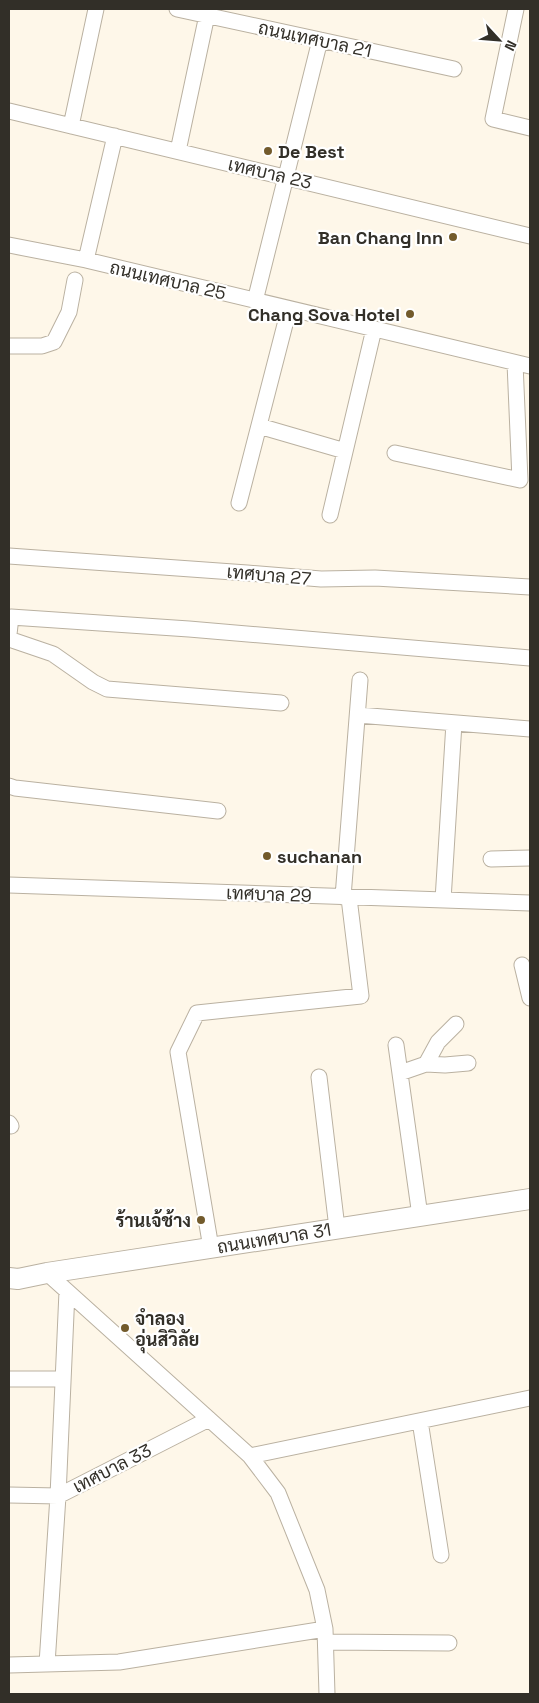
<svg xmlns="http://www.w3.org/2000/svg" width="539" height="1703" font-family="'Space Grotesk',Sarabun,sans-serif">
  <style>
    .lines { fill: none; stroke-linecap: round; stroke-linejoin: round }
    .minor-casing { stroke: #bab1a1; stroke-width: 17 }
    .major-casing { stroke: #bab1a1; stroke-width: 22 }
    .minor { stroke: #fff; stroke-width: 15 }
    .major { stroke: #fff; stroke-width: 20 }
    .poi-dot { fill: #735b2c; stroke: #fff; stroke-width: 2 }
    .labels { text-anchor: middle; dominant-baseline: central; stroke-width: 4.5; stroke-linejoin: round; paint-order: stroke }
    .street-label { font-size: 18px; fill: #322f28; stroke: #fff }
    .poi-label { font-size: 18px; font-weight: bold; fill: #322f28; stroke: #fff; text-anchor: start }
  </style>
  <rect width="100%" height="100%" fill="#fef7e9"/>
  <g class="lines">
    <!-- minor casing -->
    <g class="minor-casing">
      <path id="minor" d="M177,9L454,69
        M516,9L493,119L530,128
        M9,111L530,236
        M71,126L96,9
        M178,151L207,15
        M9,245L86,260L530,366
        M86,260L115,136
        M255,301L320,40
        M9,346H42L54,342L69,312L75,280
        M259,426L345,451
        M395,453L520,480L515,363
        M239,503L289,309
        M330,515L374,329
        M9,556L247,573L321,579L375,578L530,587
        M9,634L11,617L189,629L530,658
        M9,639L53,654L93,682L107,689L281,703
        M358,715L530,729
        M9,786L15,788L218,811
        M491,859L530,858
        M9,885L530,903
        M343,897L360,680
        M443,900L454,723
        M522,965L530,998
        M396,1045L420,1216
        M426,1064L445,1065L468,1063
        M400,1073L426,1064L438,1042L456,1024
        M319,1077L337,1228
        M9,1123L11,1126
        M211,1248L178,1052L197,1013L361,996L349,898
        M47,1273L250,1456L278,1493L317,1590L325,1629L327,1694
        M9,1379H63
        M420,1421L441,1555
        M250,1456L530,1398
        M9,1495L58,1496L209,1419
        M326,1642L449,1643
        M47,1664L58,1496L67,1291
        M9,1665L119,1662L325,1629"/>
    </g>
    <!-- major casing -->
    <g class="major-casing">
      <path id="major" d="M9,1278L18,1279L47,1273L530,1199"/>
    </g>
    <!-- minor -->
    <use href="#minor" class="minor"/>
    <!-- major -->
    <use href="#major" class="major"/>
  </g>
  <!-- markers -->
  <g class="poi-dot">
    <circle cx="268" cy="151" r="5"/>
    <circle cx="453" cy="237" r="5"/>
    <circle cx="410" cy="314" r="5"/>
    <circle cx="267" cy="856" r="5"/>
    <circle cx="201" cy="1220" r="5"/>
    <circle cx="125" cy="1328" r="5"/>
  </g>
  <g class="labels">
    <!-- street labels -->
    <g class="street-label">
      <text transform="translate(315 39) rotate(12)">ถนนเทศบาล 21</text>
      <text transform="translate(270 173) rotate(13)">เทศบาล 23</text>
      <text transform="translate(168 280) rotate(13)">ถนนเทศบาล 25</text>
      <text transform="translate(269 575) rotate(5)">เทศบาล 27</text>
      <text transform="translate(269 894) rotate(2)">เทศบาล 29</text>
      <text transform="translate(274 1238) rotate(-9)">ถนนเทศบาล 31</text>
      <text transform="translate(112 1468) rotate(-27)">เทศบาล 33</text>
    </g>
    <!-- poi labels -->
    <g class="poi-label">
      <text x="278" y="151">De Best</text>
      <text x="443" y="237" text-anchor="end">Ban Chang Inn</text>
      <text x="400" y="314" text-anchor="end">Chang Sova Hotel</text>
      <text x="277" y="856">suchanan</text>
      <text x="191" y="1220" text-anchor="end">ร้านเจ้ช้าง</text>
      <text x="135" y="1318">จำลอง<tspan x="135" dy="21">อุ่นสิวิลัย</tspan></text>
    </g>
  </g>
  <!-- border -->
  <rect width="539" height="1703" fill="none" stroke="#322f28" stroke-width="20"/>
  <!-- north arrow -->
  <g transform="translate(499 40) rotate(116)" stroke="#ffffff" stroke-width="4" paint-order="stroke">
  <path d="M0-4L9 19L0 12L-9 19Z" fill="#322f28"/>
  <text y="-8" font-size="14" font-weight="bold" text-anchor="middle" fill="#322f28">N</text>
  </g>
</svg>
